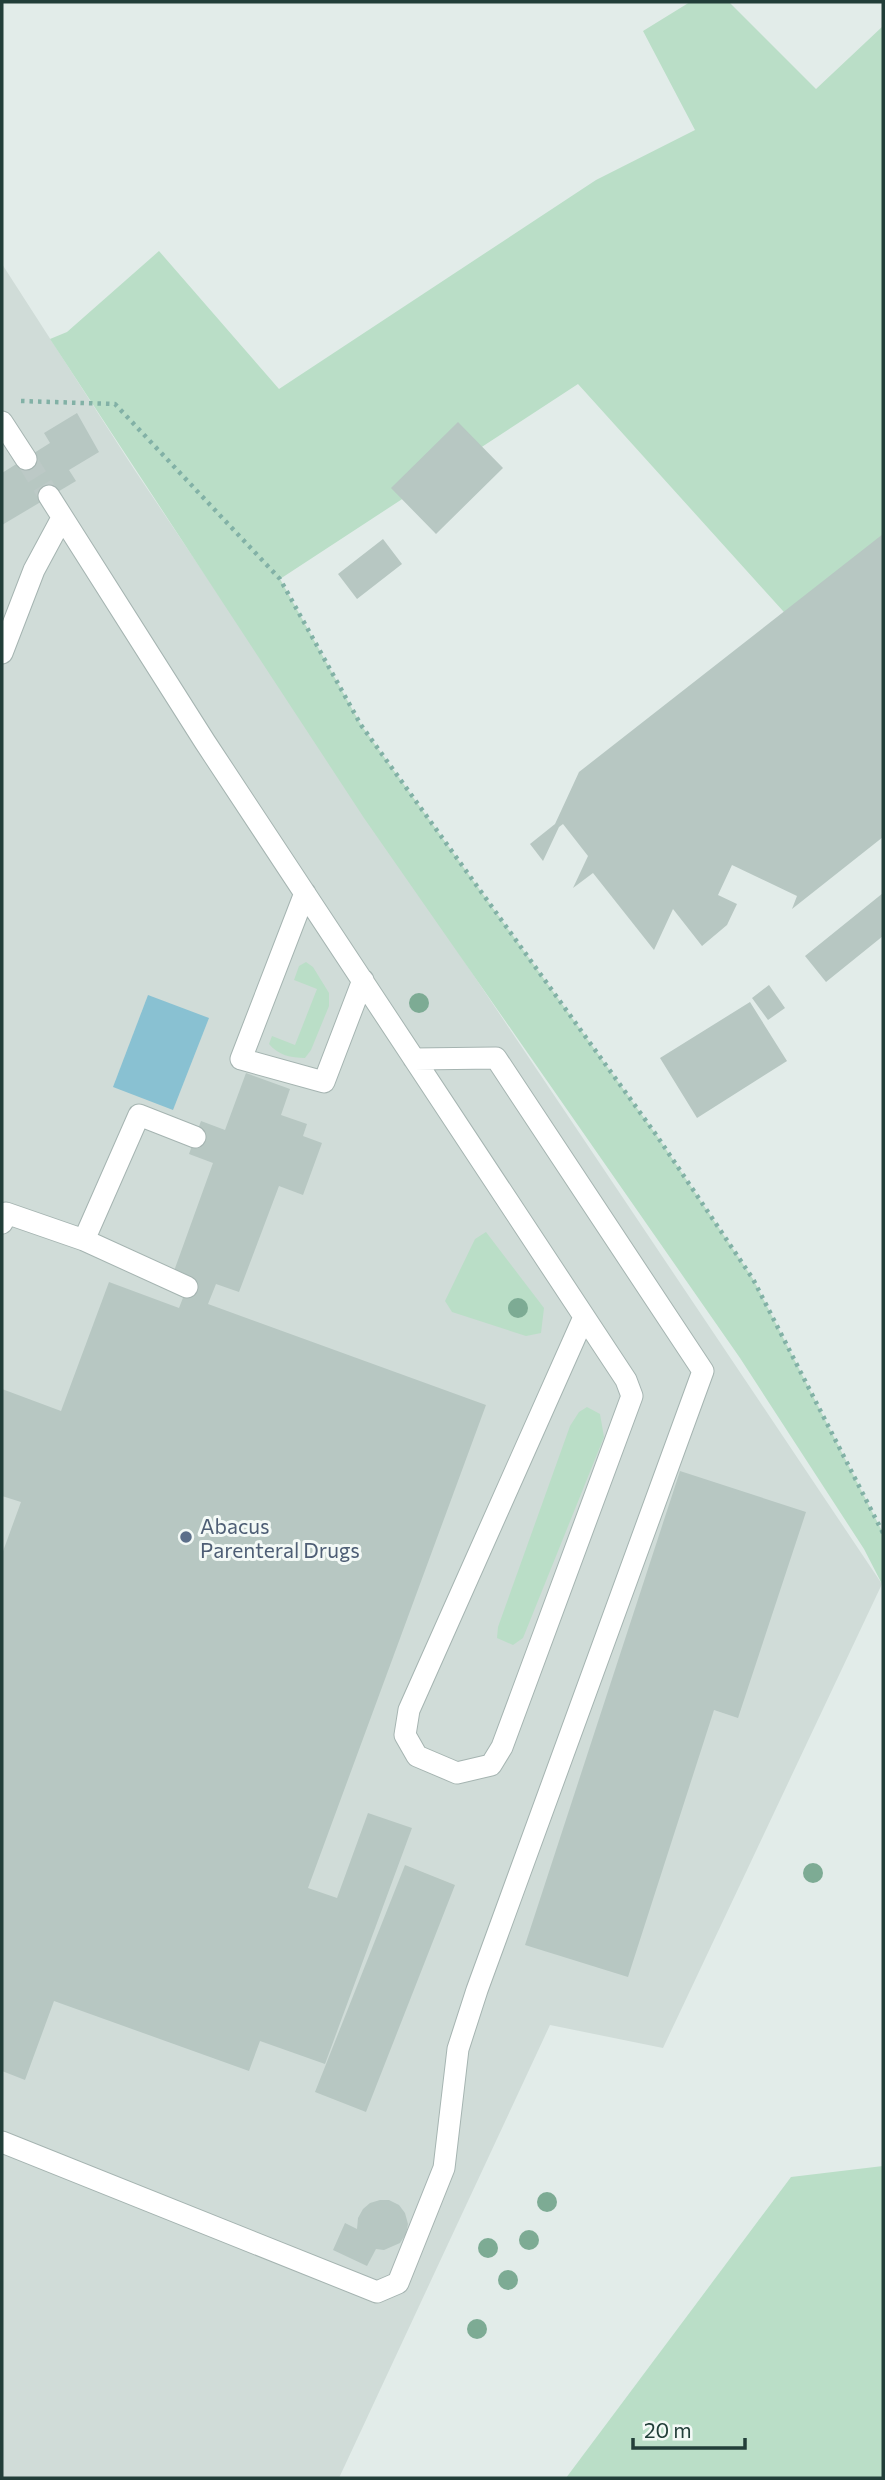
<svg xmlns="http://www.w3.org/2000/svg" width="885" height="2480" font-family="Commissioner,sans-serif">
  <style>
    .built { fill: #d0dcd8 }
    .green { fill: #badec7 }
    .water { fill: #89c1d2 }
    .building { fill: #b7c7c2 }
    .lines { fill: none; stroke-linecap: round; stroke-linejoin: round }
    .minor-tunnel { stroke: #bcc9c6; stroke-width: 21; stroke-dasharray: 21 10; stroke-linecap: butt }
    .minor-casing { stroke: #a5b4b1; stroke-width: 23 }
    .path { stroke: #82b1a6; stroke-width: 4.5; stroke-dasharray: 3.5 5; stroke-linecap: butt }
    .minor { stroke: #fff; stroke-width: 21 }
    .tree { fill: #7dab94 }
    .service-dot { fill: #5c6f8a; stroke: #f3f9f6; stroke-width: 2.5 }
    .labels { text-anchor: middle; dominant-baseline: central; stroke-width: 6; stroke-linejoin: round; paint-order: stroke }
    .service-label { font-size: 21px; fill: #4e5e75; stroke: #f3f9f6; text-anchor: start }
  </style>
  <rect width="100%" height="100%" fill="#e2ece9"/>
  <!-- built -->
  <path class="built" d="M2,264L134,469L882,1584L663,2048L550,2025L339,2478H2Z"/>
  <!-- green -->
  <path class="green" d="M690,2H729L816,89L883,26V581L811,642L578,384L280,579L361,725L657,1136L753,1279L883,1533L882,1584L864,1549L740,1358L364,818L50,339L67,332L159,251L279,389L596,180L695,130L643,31Z
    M306,962L313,967L329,993V1006L311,1050L305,1058C291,1058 278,1055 269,1044L272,1036L295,1045L317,989L294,980L299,966Z
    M486,1232L544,1308L541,1333L526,1336L452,1312L445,1301L475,1239Z
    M587,1407L600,1414L604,1437L523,1638L513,1645L497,1638L498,1627L570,1426L579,1412Z
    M883,2166V2478H566L791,2177Z"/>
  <!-- water -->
  <path class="water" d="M148,995L209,1018L173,1110L113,1087Z"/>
  <!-- building -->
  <path class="building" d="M77,413L99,452L69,470L76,481L2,525V473L50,443L44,433Z
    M458,422L503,468L436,534L391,488Z
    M883,534V837L792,909L797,896L732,865L718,895L737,904L727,925L702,946L673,909L654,950L593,873L573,888L588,856L563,824L559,827L543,861L530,844L555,824L579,772Z
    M383,539L402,564L357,599L338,574Z
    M883,893V936L826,982L805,956Z
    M769,985L785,1008L768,1020L752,998Z
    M750,1002L787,1061L697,1118L660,1058Z
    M246,1073L290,1089L281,1115L307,1124L303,1136L322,1143L303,1195L279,1186L239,1292L216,1284L208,1304L486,1405L308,1888L337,1898L368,1813L412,1828L325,2064L260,2041L249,2071L54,2001L25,2080L2,2071V1554L21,1502L2,1496V1389L61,1411L109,1282L179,1308L191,1277L174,1271L213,1163L189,1154L201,1121L225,1130Z
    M680,1471L806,1512L738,1718L714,1710L628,1977L525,1945Z
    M405,1865L455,1885L366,2112L315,2092Z
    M380,2200H389L399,2205L405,2213L408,2224L406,2234L400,2243L384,2250L376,2249L367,2266L333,2250L345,2223L357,2229L358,2218L363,2209L370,2203Z"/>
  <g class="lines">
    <!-- minor-tunnel -->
    <path class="minor-tunnel" d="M26,459L49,496"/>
    <!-- minor casing -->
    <g class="minor-casing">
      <path id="minor" d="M2,422L26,459
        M49,496L205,742L626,1380L632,1396L502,1747L491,1765L457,1773L417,1756L405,1735L409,1710L584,1317
        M2,653L34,570L62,518
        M305,893L241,1059L324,1082L363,980
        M2,1223L6,1213L84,1240L187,1287
        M84,1240L139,1115L195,1137
        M2,2142L377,2292L398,2283L444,2168L458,2049L477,1990L703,1371L496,1058L414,1059"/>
    </g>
    <!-- path -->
    <path class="path" d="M21,401L115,404L280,579L361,725L657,1136L753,1279L883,1533"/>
    <!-- minor -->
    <use href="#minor" class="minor"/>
  </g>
  <!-- trees -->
  <g class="tree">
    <circle cx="419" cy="1003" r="10"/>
    <circle cx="518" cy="1308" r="10"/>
    <circle cx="813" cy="1873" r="10"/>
    <circle cx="547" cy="2202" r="10"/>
    <circle cx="529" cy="2240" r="10"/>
    <circle cx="488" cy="2248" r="10"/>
    <circle cx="508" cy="2280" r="10"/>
    <circle cx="477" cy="2329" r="10"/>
  </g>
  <!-- markers -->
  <circle class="service-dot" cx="186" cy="1537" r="7"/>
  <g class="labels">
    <!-- service labels -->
    <g class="service-label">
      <text x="200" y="1525">Abacus<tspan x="200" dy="24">Parenteral Drugs</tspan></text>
    </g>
  </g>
  <!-- border -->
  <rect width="885" height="2480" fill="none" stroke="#223e39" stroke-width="7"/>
  <!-- scale -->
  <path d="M633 2438v10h112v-10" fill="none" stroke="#223e39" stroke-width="3.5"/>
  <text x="644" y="2438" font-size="21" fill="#223e39" stroke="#f3f9f6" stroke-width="5" paint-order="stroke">20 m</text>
</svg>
